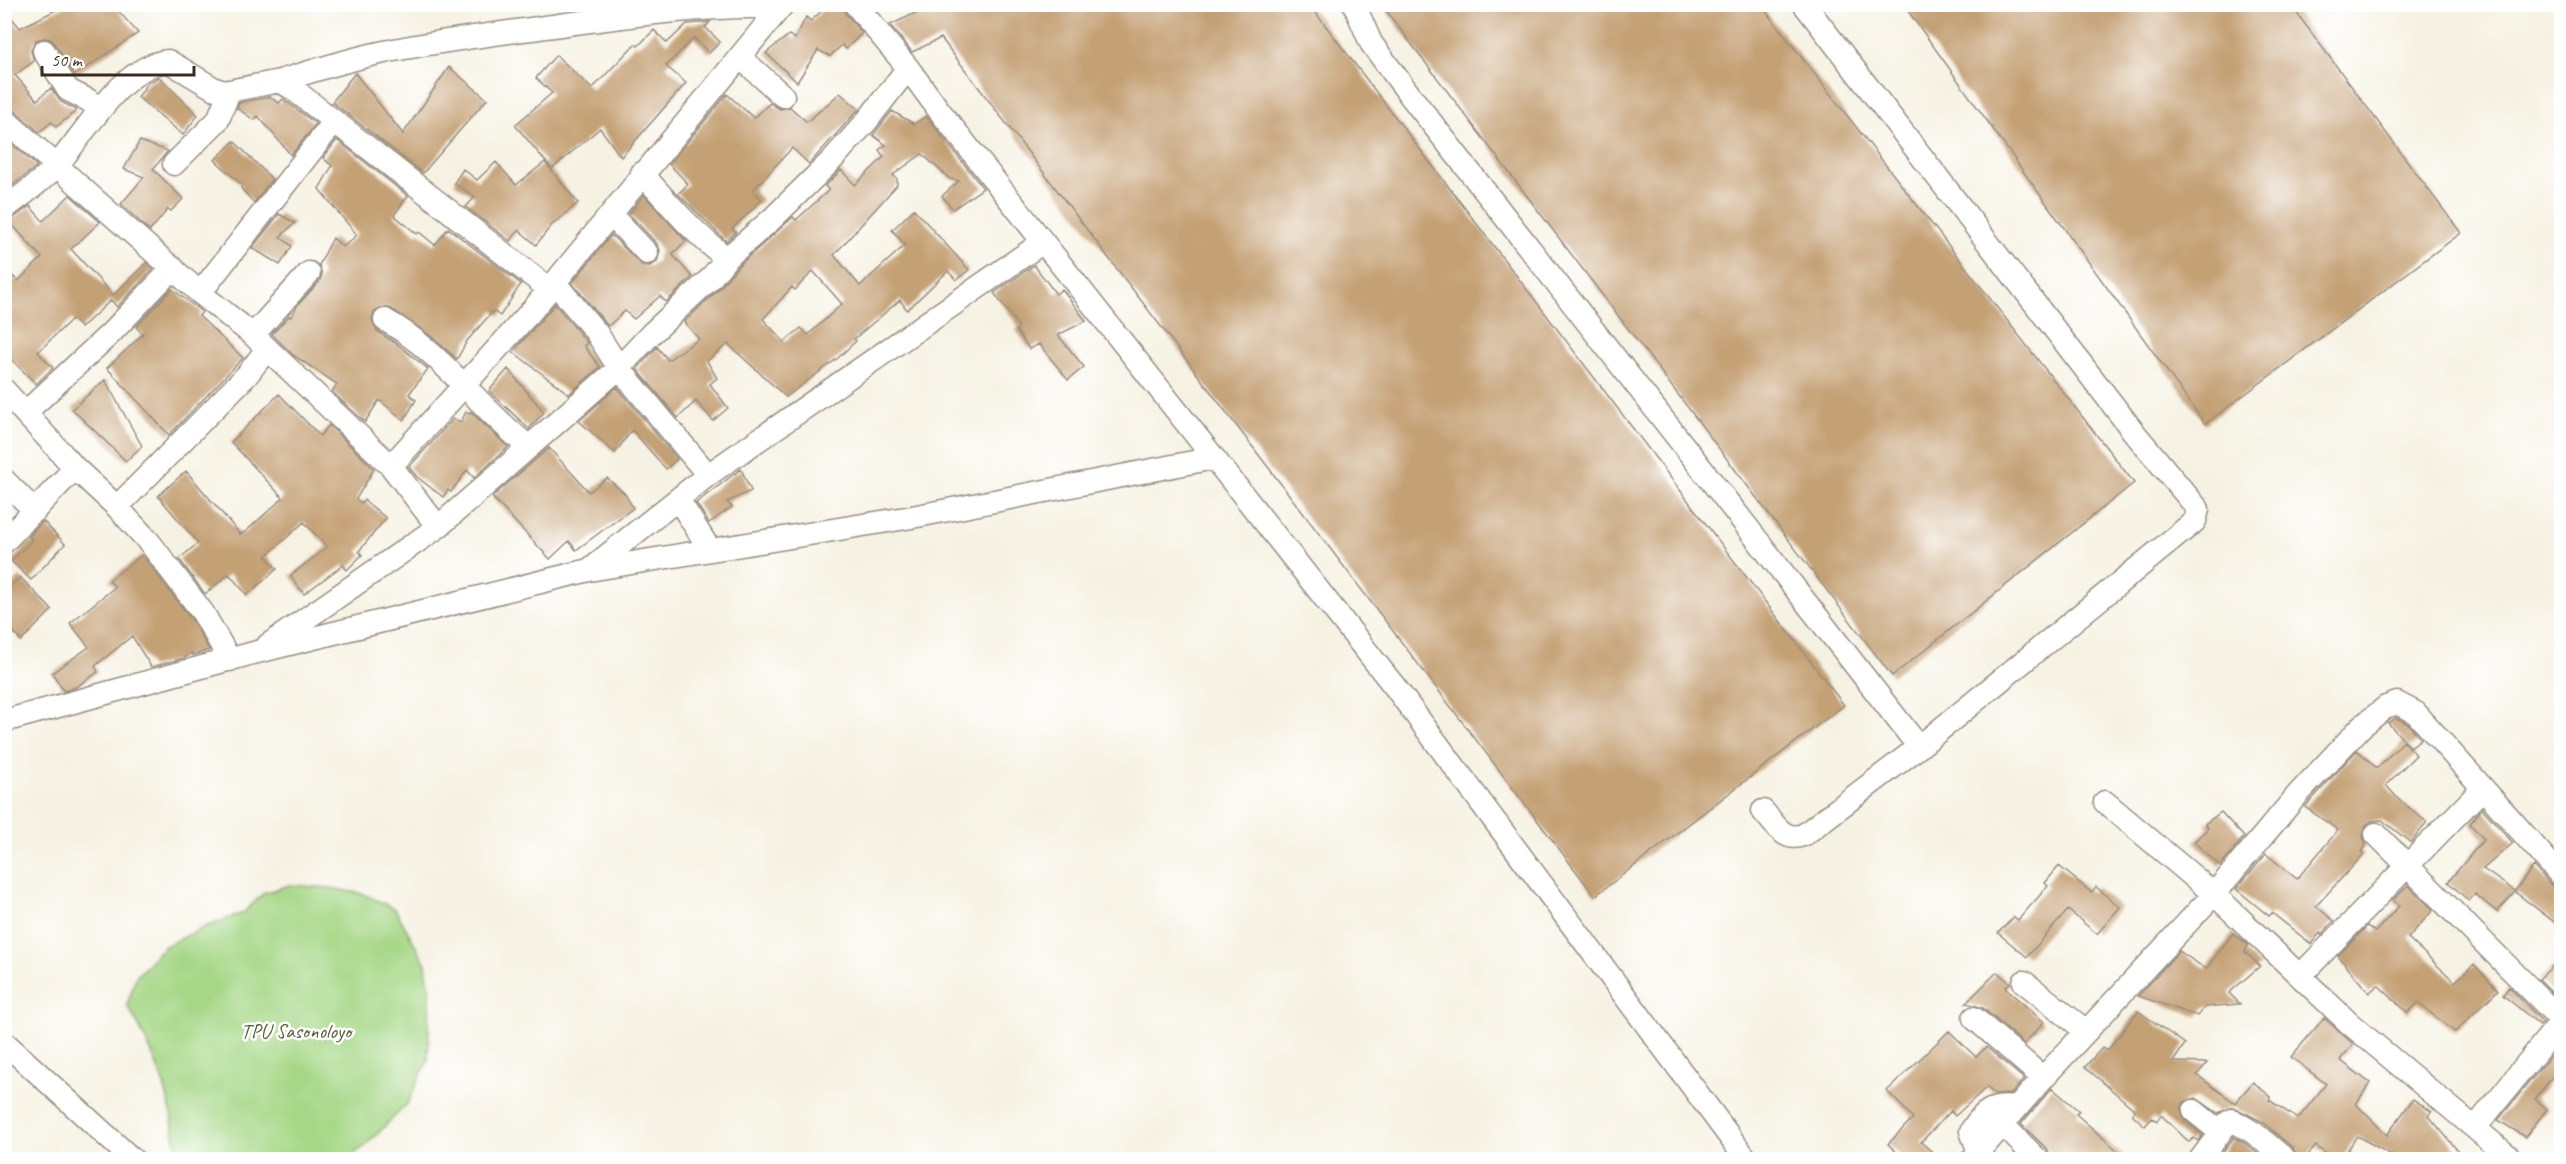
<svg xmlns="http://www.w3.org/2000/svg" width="2566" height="1164" font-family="Caveat,sans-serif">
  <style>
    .green { fill: #a6d786; stroke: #708052; stroke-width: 1.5 }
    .building { fill: #c4a075; fill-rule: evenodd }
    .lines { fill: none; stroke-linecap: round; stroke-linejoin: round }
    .minor-casing { stroke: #988e80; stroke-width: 25 }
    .minor { stroke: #fff; stroke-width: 22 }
    .labels { text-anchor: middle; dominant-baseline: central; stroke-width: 5; stroke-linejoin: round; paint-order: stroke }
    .park-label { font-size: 21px; fill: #5b5e3d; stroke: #fff }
  </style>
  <rect width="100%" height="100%" fill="#fff"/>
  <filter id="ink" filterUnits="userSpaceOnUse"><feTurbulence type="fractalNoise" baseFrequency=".0167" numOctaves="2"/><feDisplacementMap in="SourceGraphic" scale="12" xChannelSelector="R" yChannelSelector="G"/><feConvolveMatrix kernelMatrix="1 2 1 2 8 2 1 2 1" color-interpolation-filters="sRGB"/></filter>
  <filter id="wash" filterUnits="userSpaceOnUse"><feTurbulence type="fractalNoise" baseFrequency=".008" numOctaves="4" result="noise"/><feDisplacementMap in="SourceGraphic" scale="24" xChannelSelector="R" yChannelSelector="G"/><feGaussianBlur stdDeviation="1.35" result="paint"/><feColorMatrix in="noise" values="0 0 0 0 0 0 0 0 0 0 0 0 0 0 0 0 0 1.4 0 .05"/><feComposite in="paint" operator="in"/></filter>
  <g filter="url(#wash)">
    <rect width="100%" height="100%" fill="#f6f2e3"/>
    <!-- green -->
    <path class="green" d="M290,885L330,888L364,894L395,909L426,964L430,994L428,1060L407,1104L364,1147L347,1159H179C174,1140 173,1119 168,1099C159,1065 145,1035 127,1005L136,977L163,947L205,927L243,913L264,893Z"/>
    <g id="blocks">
      <!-- building -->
      <path class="building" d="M68,4H112L138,33L75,75L51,39L44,38L36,40L31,51L34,61L15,75L37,100L51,88L61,102L77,110L56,127L52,122L39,132L13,109L4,106V8L20,28Z
        M829,4H842L845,13L862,33L846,49L842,45L830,56L818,50L797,82L766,53L789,35L795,39L806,17L811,21Z
        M915,4H1309L1844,705L1595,896L941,38L912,52L890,25L920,11Z
        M1381,4H1760L2134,483L1892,676Z
        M1903,4H2290L2461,233L2205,424Z
        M710,22L705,27L720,42L709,53L694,38L666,66L686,83L621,157L600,128L552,169L515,125L552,93L536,78L556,55L592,89L635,44L638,46L654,30L667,43L687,24Z
        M449,67L487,99L423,173L332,102L355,73L403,134Z
        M159,77L198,115L183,135L138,97L148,83Z
        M840,93L859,109L809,164L792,148L753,190L762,200L732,229L736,232L726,241L678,194L688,184L669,164L727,94L754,118L770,103L780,109L790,107L807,122Z
        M270,97L279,103L283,99L316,124L291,155L258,116L254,120L237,108L239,103Z
        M892,111L914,124L926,116L983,188L953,209L942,196L959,181L950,179L922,154L893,175L897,179V185L834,255L860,286L905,245L892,230L914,209L969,270L956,280L948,271L907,310L900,300L854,339L856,341L838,358L786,397L728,344L707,361L717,378L710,384L728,408L713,421L696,401L678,418L637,369L657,347L668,360L699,339L684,322L719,289L737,267L793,217L796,220L829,190L825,186L841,170L855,185L884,157L879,150L886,145L873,135ZM813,271L842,304L808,335L801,328L784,342L763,319L792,287L795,290Z
        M4,137L37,166L4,192Z
        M337,140L408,196L394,215L417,234L419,232L435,245L448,228L521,284L500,316L493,311L467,341L457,359L432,337L392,309L385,307L374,312L372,320L377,331L397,344L428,369L409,394L416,400L404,420L379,400L365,422L332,392L337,384L293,355L272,334L289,316L291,317L297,306L319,282L322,275L319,265L333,238L343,247L357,235L319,189L332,166L323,158Z
        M140,141L168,151L153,169L183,199L171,211L168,209L150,231L121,204L144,177L124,169Z
        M234,141L272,179L254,203L241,188L242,185L215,160Z
        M496,162L516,185L545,162L578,203L551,226L536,245L519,230L510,241L466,207L475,197L454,183L463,169L477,180Z
        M70,195L100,222L71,249L113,295L146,263L153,269L117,307L111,300L81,328L72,319L38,352L53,368L36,384L4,352V268L18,281L42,258L9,221L30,206L43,221Z
        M644,195L686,241L672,254L692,277L666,302L660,296L634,319L625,311L608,326L572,283L611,235L643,266H650L657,262L660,250L657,244L629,214Z
        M279,214L295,223L280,237L292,246L280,265L252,248Z
        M1034,265L1056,294L1062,289L1086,321L1058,335L1084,367L1068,380L1039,344L1029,349L1016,330L1019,327L994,293Z
        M172,289L202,312L199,316L243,358L169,435L107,368L143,334L136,327Z
        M555,304L585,340L587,343L584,346L600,367L569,394L513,352Z
        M508,369L544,412L529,429L489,391Z
        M105,380L142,446L126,461L72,409Z
        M617,387L677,459L666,469L632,430L615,453L579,421Z
        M279,394L320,436L329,425L374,469L356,499L361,503L364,500L386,518L359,551L362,555L347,570L343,565L304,594L290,576L327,547L304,522L266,556L277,569L247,595L229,574L205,594L179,559L198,543L158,496L186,471L240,534L245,532L283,498L231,442Z
        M466,412L469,413L471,412L508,447L474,478L467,470L451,492L448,490L443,497L417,477L409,467L453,419L461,422Z
        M549,448L589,492L607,478L625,494L633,508L576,550L569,541L550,559L492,497Z
        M741,469L751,491L727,502L732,507L709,523L696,503Z
        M43,521L65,544L31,580L11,561L32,540L29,536Z
        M142,555L192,620L209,650L193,655L192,653L184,658L151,667L132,636L95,666L98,672L76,687L64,691L52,673L89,647L70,623L115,587L109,580Z
        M20,577L52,610L21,641L14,632L4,643V592Z
        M2396,718L2408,724L2421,739L2410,747L2388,723Z
        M2404,741L2416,755L2386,785L2399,800L2427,822L2411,843L2382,820L2372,821L2366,825L2363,837L2366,844L2361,852L2364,854L2316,906L2334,921L2321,935L2320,933L2311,944L2272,913L2269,916L2236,889L2266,854L2297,879L2338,830L2305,807L2357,750L2377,768Z
        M2482,808L2513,843L2483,869L2515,891L2534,866L2552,886L2562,890V928L2515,892L2497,912L2475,894L2469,901L2448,882L2484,839L2470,824Z
        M2221,812L2244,837L2220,866L2194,842L2208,828L2205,824Z
        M2059,866L2091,892L2096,887L2120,907L2097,934L2068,910L2027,957L1998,933L2014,917L2018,920L2048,886L2045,883Z
        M2408,885L2433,910L2408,938L2455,982L2474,964L2498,990L2455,1032L2418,1003L2408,1013L2378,985L2369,993L2338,956L2367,926L2375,932L2399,906L2393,900Z
        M2233,933L2248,945L2245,952L2260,966L2229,993L2240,1004L2205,1007L2197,1016L2138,996L2179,951L2206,969Z
        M2562,957V996L2559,999L2539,979Z
        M1997,972L2010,983L2005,988L2044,1022L2024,1044L1983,1008L1966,1003Z
        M2509,987L2543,1022L2540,1025L2503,995Z
        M2138,1011L2185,1044L2173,1062L2207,1063L2197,1075L2235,1103L2253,1082L2271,1097L2269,1100L2298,1119L2326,1084L2291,1057L2324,1018L2353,1044L2340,1060L2370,1083L2356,1104L2387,1135L2413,1099L2432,1112L2429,1116L2458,1151L2451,1160H2401L2357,1136L2341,1160H2334L2316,1146L2304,1160H2297L2293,1148L2261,1121L2233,1107L2218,1113L2196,1098L2184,1102L2181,1109L2185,1121L2202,1135L2198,1141L2194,1138L2189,1142L2161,1115L2157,1121L2152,1118L2145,1126L2132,1114L2135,1110L2085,1067L2103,1047L2107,1051Z
        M1949,1031L1976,1057L1986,1047L2024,1079L2011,1094L1995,1095L1987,1087L1955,1116L1951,1111L1921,1142L1941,1160H1905L1888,1144L1913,1118L1887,1091Z
        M2562,1042V1065L2535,1099L2547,1109L2525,1137L2498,1120Z
        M2052,1088L2079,1111L2076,1114L2128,1160H2051L2048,1150L2021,1124Z
        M2234,1137L2246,1144L2265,1160H2223L2219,1157Z"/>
    </g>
  </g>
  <g filter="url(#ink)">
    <use href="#blocks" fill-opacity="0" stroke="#988e80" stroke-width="1.5"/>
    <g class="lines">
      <!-- minor casing -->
      <g class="minor-casing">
        <path id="minor" d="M855,4L908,68L938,109L1395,687L1747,1160
          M1354,4L1371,43L1409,94L1919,747
          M44,51L68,90L90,101L99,111
          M740,57L783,96
          M280,81C316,70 352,58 389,51C445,40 503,33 560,25C633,15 707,5 781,7
          M4,119L200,293L253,335L391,466L534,308L783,4
          M174,164L218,120L229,92
          M642,173C668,203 695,235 727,258
          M4,209C22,195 43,181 58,164C86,132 123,65 168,61L213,88L224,92L280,81L293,89L549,289
          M611,215L647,253
          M555,283L596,332L619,368L708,475
          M200,293L334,122
          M385,320C441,351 479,408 529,447L619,368L651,334L710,279L727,258L772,219L831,161L866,122L908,68
          M253,335L309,273
          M4,390L75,468L117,507L150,543L203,613L230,660
          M26,412L111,333L173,268
          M391,466L438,527
          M4,480L35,511
          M678,499L710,550
          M117,507L247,375L267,349
          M4,542L75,468
          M590,569L708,475L1043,242
          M268,645L438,527L529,447
          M4,721L257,652L589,570L912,517L1214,458
          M2105,802L2214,894L2349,1023L2513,1160
          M1763,811C1775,824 1785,844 1805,834L1919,747L2195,521L2198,509L2133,431L1804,4
          M2376,834L2561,1020
          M2300,976L2483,788
          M2024,982L2086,1031
          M1974,1018L2043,1078
          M4,1042L133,1160
          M2194,1111L2220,1132
          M2003,1125L2038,1160
          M2475,1128L2562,1020
          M1979,1152L1971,1131C1983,1111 1992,1105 2016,1108
          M1972,1160L2043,1078L2214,894L2299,793L2361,727L2386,707L2397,703L2416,713L2562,877
          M2200,1160L2228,1122L2232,1120L2254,1133L2284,1158"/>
      </g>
      <!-- minor -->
      <use href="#minor" class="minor"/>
    </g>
  </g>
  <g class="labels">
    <!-- park labels -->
    <g class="park-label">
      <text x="296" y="1031">TPU Sasonoloyo</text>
    </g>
  </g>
  <!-- margin -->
  <rect width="2566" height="1164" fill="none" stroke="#fff" stroke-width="24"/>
  <!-- scale -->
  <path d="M42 66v9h152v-9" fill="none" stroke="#3b2a1e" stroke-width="3"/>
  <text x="51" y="66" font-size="18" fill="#3b2a1e" stroke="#ffffff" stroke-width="4.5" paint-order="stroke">50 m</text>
</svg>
